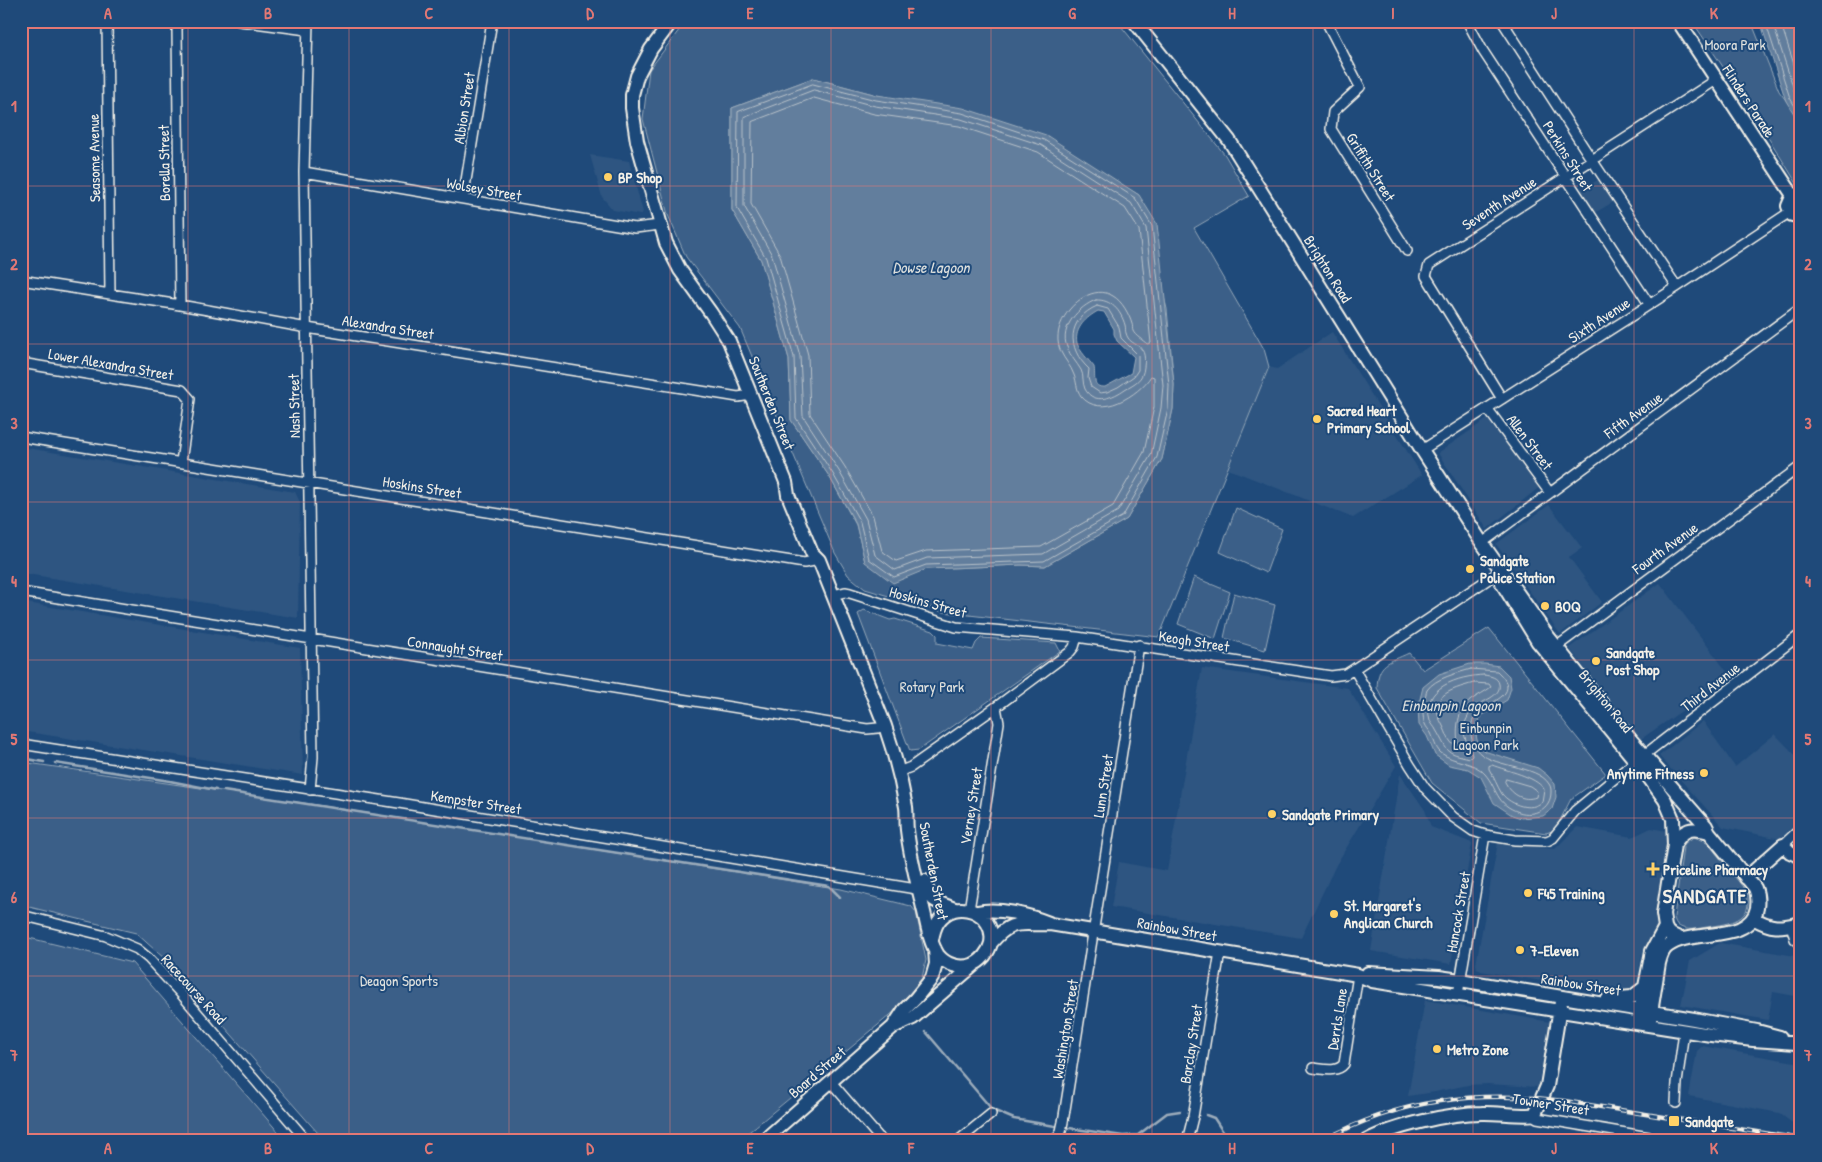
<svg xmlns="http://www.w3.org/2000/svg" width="1822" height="1162" font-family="'Patrick Hand',sans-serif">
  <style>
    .built { fill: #2d5581 }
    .green { fill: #3a5f88; stroke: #97a8b8; fill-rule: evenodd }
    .water { fill: #627e9d; stroke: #9cacbb; fill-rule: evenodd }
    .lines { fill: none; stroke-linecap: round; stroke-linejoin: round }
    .shore { stroke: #bac3ca; stroke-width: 1 }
    .stream { stroke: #9cacbb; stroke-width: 2.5 }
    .street-casing { stroke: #f4f1e8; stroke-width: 12 }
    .secondary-casing { stroke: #f4f1e8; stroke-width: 16 }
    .street { stroke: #1f4a7a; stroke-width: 9 }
    .secondary { stroke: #1f4a7a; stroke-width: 12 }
    .rail-casing { stroke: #f4f1e8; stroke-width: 4.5 }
    .rail { stroke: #1f4a7a; stroke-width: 2.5; stroke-dasharray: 8; stroke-linecap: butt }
    .grid { fill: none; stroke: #e27875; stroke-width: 1; stroke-opacity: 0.55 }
    .poi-dot { fill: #ffd166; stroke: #1f4a7a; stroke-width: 2 }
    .labels { text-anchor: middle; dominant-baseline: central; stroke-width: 4; stroke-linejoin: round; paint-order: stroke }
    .park-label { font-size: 15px; fill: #e1e2de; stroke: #1f4a7a }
    .street-label { font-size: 15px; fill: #f4f1e8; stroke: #1f4a7a }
    .poi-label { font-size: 15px; font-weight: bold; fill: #f4f1e8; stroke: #1f4a7a; text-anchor: start }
    .water-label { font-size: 16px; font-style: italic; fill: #dee0dd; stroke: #1f4a7a }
    .district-label { font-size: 20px; font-weight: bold; letter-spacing: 1px; fill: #f4f1e8; stroke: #1f4a7a }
    .neatline { fill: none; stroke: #e27875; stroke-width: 2 }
    .grid-label { font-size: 16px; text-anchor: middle; font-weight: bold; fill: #e27875 }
  </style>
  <rect width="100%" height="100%" fill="#1f4a7a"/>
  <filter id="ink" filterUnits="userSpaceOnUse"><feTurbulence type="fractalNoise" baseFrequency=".02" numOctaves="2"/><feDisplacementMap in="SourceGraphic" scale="10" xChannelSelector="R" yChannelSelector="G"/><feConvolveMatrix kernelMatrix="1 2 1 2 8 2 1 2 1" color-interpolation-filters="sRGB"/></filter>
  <g filter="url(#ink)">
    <!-- built -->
    <path class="built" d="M590,155L629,161L643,212L640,215L613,210L602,197Z
      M1601,178L1615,201L1593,214L1579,191Z
      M1332,332L1422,475L1353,518L1228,469L1269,367L1277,369Z
      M1490,417L1541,486L1487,529L1438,453Z
      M21,447L295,492L300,502L298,618L21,573Z
      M1549,505L1582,548L1569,557L1602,602L1560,634L1496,544Z
      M1660,583L1731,677L1641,739L1569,648Z
      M21,602L300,648L303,775L21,731Z
      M1202,668L1348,688L1396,766L1336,865L1301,938L1111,907L1119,862L1167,871Z
      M1703,721L1735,767L1775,734L1801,761V818L1780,839L1723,827L1659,756Z
      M1400,774L1425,810L1431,827L1472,843L1451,964L1371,951Z
      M1577,827L1632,837L1651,828L1672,832L1656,933L1642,954L1637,985L1626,995L1481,971L1477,968L1476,964L1498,842L1555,849Z
      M1720,943L1801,957V997L1773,992L1768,1020L1681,1005L1690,961Z
      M1425,1000L1550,1022L1538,1087L1488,1084L1468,1085L1435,1092L1408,1096Z
      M1702,1046L1801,1063V1124L1791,1122L1779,1113L1689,1096L1697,1051Z"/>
    <!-- green -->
    <path class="green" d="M686,21H1117L1225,155L1249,196L1194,228L1264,349L1269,367L1159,637L943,612L865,589L848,575L835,553L740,328L686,257L668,215L643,119L649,70ZM813,78L877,95L1111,178L1139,195L1167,309L1174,385L1173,409L1162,459L1127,519L1045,566L1021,565L927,569L865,562L856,525L829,476L791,420L789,359L761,260L732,210V108Z
      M1692,21H1751L1779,91L1801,121V190L1734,83Z
      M1236,508L1282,529L1266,573L1220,552Z
      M1194,577L1230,592L1215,639L1178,624Z
      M1234,593L1275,605L1265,650L1224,638Z
      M864,610L890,620L895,619L933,631L937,635V643L973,650L976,643L981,638L1056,643L1060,651L919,750L910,751L858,614Z
      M1489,628L1606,774L1571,799L1555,830L1546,833L1481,823L1432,783L1377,688C1378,662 1388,663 1409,653L1423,670Z
      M21,762L304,803L841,889L911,906L916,912L926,960L922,978L895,1011L738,1141H325L166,960L136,933L21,905Z
      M1694,837L1707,842L1747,892C1754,922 1729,923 1707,927C1699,928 1690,931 1683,928C1677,926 1675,923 1674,917L1683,847L1685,843Z
      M21,936L132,963L286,1141H21Z"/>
    <!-- water -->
    <path class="water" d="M1760,21H1801V125L1786,101Z
      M813,78L877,95L963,108L1046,135L1139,195L1157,224L1174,385L1173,409L1162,459L1127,519L1045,566L1021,565L927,569L893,583L865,562L856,524L829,476L791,420L789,359L761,260L732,210V108ZM1098,311L1104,312L1114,329V334L1117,341L1134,357L1131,373L1105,387C1091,388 1096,376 1094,367C1089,360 1080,352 1077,343C1074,328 1087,317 1098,311Z
      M1470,664H1485L1499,666L1509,676L1511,688L1507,700L1482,715L1475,728L1477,740L1484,751L1538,768L1547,775L1555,784L1556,797L1552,809L1543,816L1521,818L1512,815L1494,803L1481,777L1468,769L1449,765L1435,755L1427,736L1419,725L1418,707L1423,687L1439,674Z"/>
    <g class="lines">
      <!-- shore -->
      <path class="shore" d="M1765,21L1790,98L1801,116
        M1772,21L1796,96L1801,104
        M1780,21L1801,86
        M813,84L876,100L962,113L1044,140L1135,198L1152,226L1169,385L1168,409L1157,457L1123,516L1044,561L926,565L894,577L869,559L860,522L833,474L796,418L794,357L766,258L737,208L738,112Z
        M814,90L875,106L961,119L1041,145L1131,203L1146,228L1163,385L1161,408L1151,455L1118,511L1043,554L927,558L895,570L875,555L866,519L839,471L803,416L800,356L772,255L744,206V117Z
        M814,98L874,114L959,126L1038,152L1125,208L1139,230L1151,343L1147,344C1143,340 1135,336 1133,331C1132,329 1133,326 1132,324C1129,314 1122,301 1113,296C1104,290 1093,292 1084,297C1067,307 1051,331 1061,352C1064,359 1071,366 1074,375C1077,382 1076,389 1081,396C1100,420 1139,395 1151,376L1154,377V407L1144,452L1113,506L1041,547L926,551L896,561L882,551L873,516L845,467L810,414L808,355L780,255L751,204L752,122Z
        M1096,300C1111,299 1121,311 1125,325C1126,328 1125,331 1126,333C1130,349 1148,340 1144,367C1143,380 1135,383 1125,389C1114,397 1094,406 1085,389C1082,383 1084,375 1081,370C1077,363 1070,356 1067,347C1059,328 1079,306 1096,300Z
        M1097,306L1108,309L1119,327L1121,338L1138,355V370L1134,376L1118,387L1107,392L1100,393L1091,387L1088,378L1089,369C1066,348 1067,319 1097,306Z
        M1471,669L1497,671C1522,694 1494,699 1480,711C1468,721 1469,737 1476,749C1489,768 1537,764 1549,784C1551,787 1551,789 1551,792C1551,809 1534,817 1519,812C1495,804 1498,789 1485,774C1474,761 1454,763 1441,753C1435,748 1434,739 1431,733C1429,730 1426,727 1425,724C1422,717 1423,708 1424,701C1425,698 1426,693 1427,690C1435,678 1458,673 1471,669Z
        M1484,675C1490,676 1498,677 1499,684C1502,696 1482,701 1475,707C1471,710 1467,718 1465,723C1460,736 1471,746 1472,756L1470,758C1443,752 1449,752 1436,730C1435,727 1431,724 1430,720C1420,687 1459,676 1484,675Z
        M1474,683L1489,684L1491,687C1485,692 1478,695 1471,700C1457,711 1456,728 1458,744L1455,746C1448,741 1447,734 1443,726C1426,696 1449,690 1474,683Z
        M1492,765C1507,771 1535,776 1544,789L1542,802C1531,812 1511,805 1502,794C1497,786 1494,777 1489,769V766Z
        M1506,779L1530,786L1537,791L1536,797C1523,802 1511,794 1505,782Z"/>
      <!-- stream -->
      <path class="stream" d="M21,758L44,762
        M55,763L170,781L216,790
        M224,791L829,886L840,897
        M926,1032L990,1107
        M995,1111L1014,1119L1055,1126
        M1206,1115L1214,1118L1229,1141
        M1069,1128L1123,1136L1138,1135L1167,1113L1180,1111"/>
      <!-- street casing -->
      <g class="street-casing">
        <path id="street" d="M107,21L110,294
          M179,21L177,28L180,305
          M239,21L307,30
          M308,21L304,172L313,757L310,790
          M1326,21L1360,87L1333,112L1331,129L1407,251
          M1467,21L1483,51L1649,304
          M1502,21L1588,154L1677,287
          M304,172L635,228L660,225
          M463,199L492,21
          M21,280L180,305L313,329L726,395L738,397L751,395
          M21,363L182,390L190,399L181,462
          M1502,399L1426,276L1429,265L1716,80
          M1487,408L1550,493
          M21,437L804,563L819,560
          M1422,450L1677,287L1790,212
          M1482,543L1801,308
          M21,592L867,729L878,728L885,726
          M833,595L845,592L850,593L956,627L1077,637L1331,676L1346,674L1354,669L1502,570
          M1552,650L1801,466
          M1354,669L1410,765L1425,788L1453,817L1473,831L1485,835L1515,840L1547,841L1553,838L1575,811L1626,769L1801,634
          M21,744L399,803L922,890
          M898,772L911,767L996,707L1070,652L1074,647L1077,637
          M1783,845L1801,828
          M969,910L999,723L996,707
          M21,915L106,936L137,949L148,958L183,996L307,1141
          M1791,925L1795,939L1801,944
          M1458,994L1485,835
          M1313,1068C1323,1069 1337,1073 1344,1064L1358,975
          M831,1082L882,1141
          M1676,1103L1677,1083L1684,1031
          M1533,1115L1537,1118L1549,1120L1673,1141
          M958,1141L991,1114
          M1055,1141L1061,1131L1063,1122L1139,645
          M1187,1141L1193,1117L1220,952"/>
      </g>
      <!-- secondary casing -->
      <g class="secondary-casing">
        <path id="secondary" d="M672,21L651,49L637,76L632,95V108L637,141L666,243L680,270L711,313L729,341L786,482L788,495L812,553L819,560L885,726C894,752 901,779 906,807C907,814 906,822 907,830C910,856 917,882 923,908C927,923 929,942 938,955C946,965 960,969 972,965C981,962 989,952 991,943C996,912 955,896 938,922C935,927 933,934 932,940
          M1134,21L1229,140L1422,450L1482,543L1547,635L1631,740L1706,826L1709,832L1755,888C1758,895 1758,901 1757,908C1750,944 1691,928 1668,946C1662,950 1661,956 1659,963L1649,1025
          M1678,21L1794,197
          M1801,196L1791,199L1788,206L1792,215L1801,217
          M1502,583L1538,642L1647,775L1665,800L1673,819L1674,845L1663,914L1665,927L1668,933L1681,939
          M1674,845C1684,828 1691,827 1709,832
          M1746,878L1783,845L1790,852L1801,857
          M925,881C929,902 937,902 955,909
          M977,912C998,907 1029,915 1049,923
          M1753,918C1772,929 1779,928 1801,923
          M991,943C1013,917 1021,926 1050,924L1358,975L1372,981L1711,1035L1753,1040L1796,1043
          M1368,973L1439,977L1460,980L1694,1019L1757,1031L1780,1037
          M1608,999L1632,997L1645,987
          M1639,1017L1652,951L1665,927
          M893,1027L904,1010L915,999L932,978L936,964L935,949
          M763,1141L893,1027L913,1018L974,965
          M1366,1141C1394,1126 1450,1113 1482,1113C1493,1112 1528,1117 1535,1114L1547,1086L1561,1002"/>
      </g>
      <!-- street -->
      <use href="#street" class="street"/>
      <!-- secondary -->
      <use href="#secondary" class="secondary"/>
      <!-- rail casing -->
      <g class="rail-casing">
        <path id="rail" d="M1322,1141C1399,1099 1478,1090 1564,1101L1801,1139"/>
      </g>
      <!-- rail -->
      <use href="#rail" class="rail"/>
    </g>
  </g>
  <!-- grid -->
  <path class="grid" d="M188,21V1141M349,21V1141M509,21V1141M670,21V1141M831,21V1141M991,21V1141M1152,21V1141M1313,21V1141M1473,21V1141M1634,21V1141M21,186H1801M21,344H1801M21,502H1801M21,660H1801M21,818H1801M21,976H1801"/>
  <!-- markers -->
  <g class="poi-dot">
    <circle cx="608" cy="177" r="5"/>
    <circle cx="1317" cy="419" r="5"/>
    <circle cx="1470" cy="569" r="5"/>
    <circle cx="1545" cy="606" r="5"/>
    <circle cx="1596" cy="661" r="5"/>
    <circle cx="1704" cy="773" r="5"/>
    <circle cx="1272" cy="814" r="5"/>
    <path d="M1650.5 861.5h5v5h5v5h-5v5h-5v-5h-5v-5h5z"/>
    <circle cx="1528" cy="893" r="5"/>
    <circle cx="1334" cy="914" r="5"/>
    <circle cx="1520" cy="950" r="5"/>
    <circle cx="1437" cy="1049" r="5"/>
    <rect x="1668" y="1115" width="12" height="12" rx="2.5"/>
  </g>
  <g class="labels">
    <!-- park labels -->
    <g class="park-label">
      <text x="1735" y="44">Moora Park</text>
      <text x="932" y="686">Rotary Park</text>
      <text x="1486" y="727">Einbunpin<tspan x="1486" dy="17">Lagoon Park</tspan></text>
      <text x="399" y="980">Deagon Sports</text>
    </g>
    <!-- street labels -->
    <g class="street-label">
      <text transform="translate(1749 101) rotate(57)">Flinders Parade</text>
      <text transform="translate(464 108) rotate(-81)">Albion Street</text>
      <text transform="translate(1568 156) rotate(58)">Perkins Street</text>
      <text transform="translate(94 158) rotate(-91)">Seasome Avenue</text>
      <text transform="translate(164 163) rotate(-91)">Borella Street</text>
      <text transform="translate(1371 167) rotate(58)">Griffith Street</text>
      <text transform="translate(484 189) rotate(10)">Wolsey Street</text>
      <text transform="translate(1499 203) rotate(-33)">Seventh Avenue</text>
      <text transform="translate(1328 269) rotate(58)">Brighton Road</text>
      <text transform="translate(1599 320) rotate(-33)">Sixth Avenue</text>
      <text transform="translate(388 327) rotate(9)">Alexandra Street</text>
      <text transform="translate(111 364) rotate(10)">Lower Alexandra Street</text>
      <text transform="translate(772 403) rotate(68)">Southerden Street</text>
      <text transform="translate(294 406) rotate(-91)">Nash Street</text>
      <text transform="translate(1633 415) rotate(-36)">Fifth Avenue</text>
      <text transform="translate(1530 442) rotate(53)">Allen Street</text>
      <text transform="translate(422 487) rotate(9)">Hoskins Street</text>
      <text transform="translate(1665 548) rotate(-36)">Fourth Avenue</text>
      <text transform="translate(928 602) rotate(16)">Hoskins Street</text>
      <text transform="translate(1194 641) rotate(9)">Keogh Street</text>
      <text transform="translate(455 648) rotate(9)">Connaught Street</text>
      <text transform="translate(1710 687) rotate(-38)">Third Avenue</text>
      <text transform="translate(1606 701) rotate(51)">Brighton Road</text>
      <text transform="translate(1103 786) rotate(-81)">Lunn Street</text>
      <text transform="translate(476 802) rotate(9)">Kempster Street</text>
      <text transform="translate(971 806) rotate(-81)">Verney Street</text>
      <text transform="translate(934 871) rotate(79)">Southerden Street</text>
      <text transform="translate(1458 912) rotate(-80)">Hancock Street</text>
      <text transform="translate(1177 929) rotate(10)">Rainbow Street</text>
      <text transform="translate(1581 984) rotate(9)">Rainbow Street</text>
      <text transform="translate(194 989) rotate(48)">Racecourse Road</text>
      <text transform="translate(1337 1019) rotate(-81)">Derrls Lane</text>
      <text transform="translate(1065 1029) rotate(-81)">Washington Street</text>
      <text transform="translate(1191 1044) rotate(-81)">Barclay Street</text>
      <text transform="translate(817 1072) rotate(-41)">Board Street</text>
      <text transform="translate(1551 1104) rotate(9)">Towner Street</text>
    </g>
    <!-- poi labels -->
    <g class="poi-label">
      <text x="618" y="177">BP Shop</text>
      <text x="1327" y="410">Sacred Heart<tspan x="1327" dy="17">Primary School</tspan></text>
      <text x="1480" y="560">Sandgate<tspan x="1480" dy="17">Police Station</tspan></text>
      <text x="1555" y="606">BOQ</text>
      <text x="1606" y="652">Sandgate<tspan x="1606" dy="17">Post Shop</tspan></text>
      <text x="1694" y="773" text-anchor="end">Anytime Fitness</text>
      <text x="1282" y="814">Sandgate Primary</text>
      <text x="1663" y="869">Priceline Pharmacy</text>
      <text x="1538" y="893">F45 Training</text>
      <text x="1344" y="905">St. Margaret's<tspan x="1344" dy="17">Anglican Church</tspan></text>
      <text x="1530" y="950">7-Eleven</text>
      <text x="1447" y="1049">Metro Zone</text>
      <text x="1685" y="1121">Sandgate</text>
    </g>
    <!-- water labels -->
    <g class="water-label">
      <text x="931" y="267">Dowse Lagoon</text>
      <text x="1451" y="705">Einbunpin Lagoon</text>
    </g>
    <!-- district labels -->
    <g class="district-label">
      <text x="1705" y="895">SANDGATE</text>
    </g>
  </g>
  <!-- margin -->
  <rect width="1822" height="1162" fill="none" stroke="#1f4a7a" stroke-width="55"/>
  <rect x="28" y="28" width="1766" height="1106" class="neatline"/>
  <g class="grid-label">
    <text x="108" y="19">A</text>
    <text x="268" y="19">B</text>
    <text x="429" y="19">C</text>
    <text x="590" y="19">D</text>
    <text x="750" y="19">E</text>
    <text x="911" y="19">F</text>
    <text x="1072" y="19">G</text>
    <text x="1232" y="19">H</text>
    <text x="1393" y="19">I</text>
    <text x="1554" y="19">J</text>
    <text x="1714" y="19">K</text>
    <text x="14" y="112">1</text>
    <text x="1808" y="112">1</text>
    <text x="14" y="270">2</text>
    <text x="1808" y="270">2</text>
    <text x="14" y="429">3</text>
    <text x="1808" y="429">3</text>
    <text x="14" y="587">4</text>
    <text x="1808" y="587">4</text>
    <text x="14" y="745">5</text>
    <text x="1808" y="745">5</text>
    <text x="14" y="903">6</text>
    <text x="1808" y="903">6</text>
    <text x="14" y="1061">7</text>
    <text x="1808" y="1061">7</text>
    <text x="108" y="1154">A</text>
    <text x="268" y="1154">B</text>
    <text x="429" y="1154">C</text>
    <text x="590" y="1154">D</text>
    <text x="750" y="1154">E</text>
    <text x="911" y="1154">F</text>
    <text x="1072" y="1154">G</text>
    <text x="1232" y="1154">H</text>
    <text x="1393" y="1154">I</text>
    <text x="1554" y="1154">J</text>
    <text x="1714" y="1154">K</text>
  </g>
</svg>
